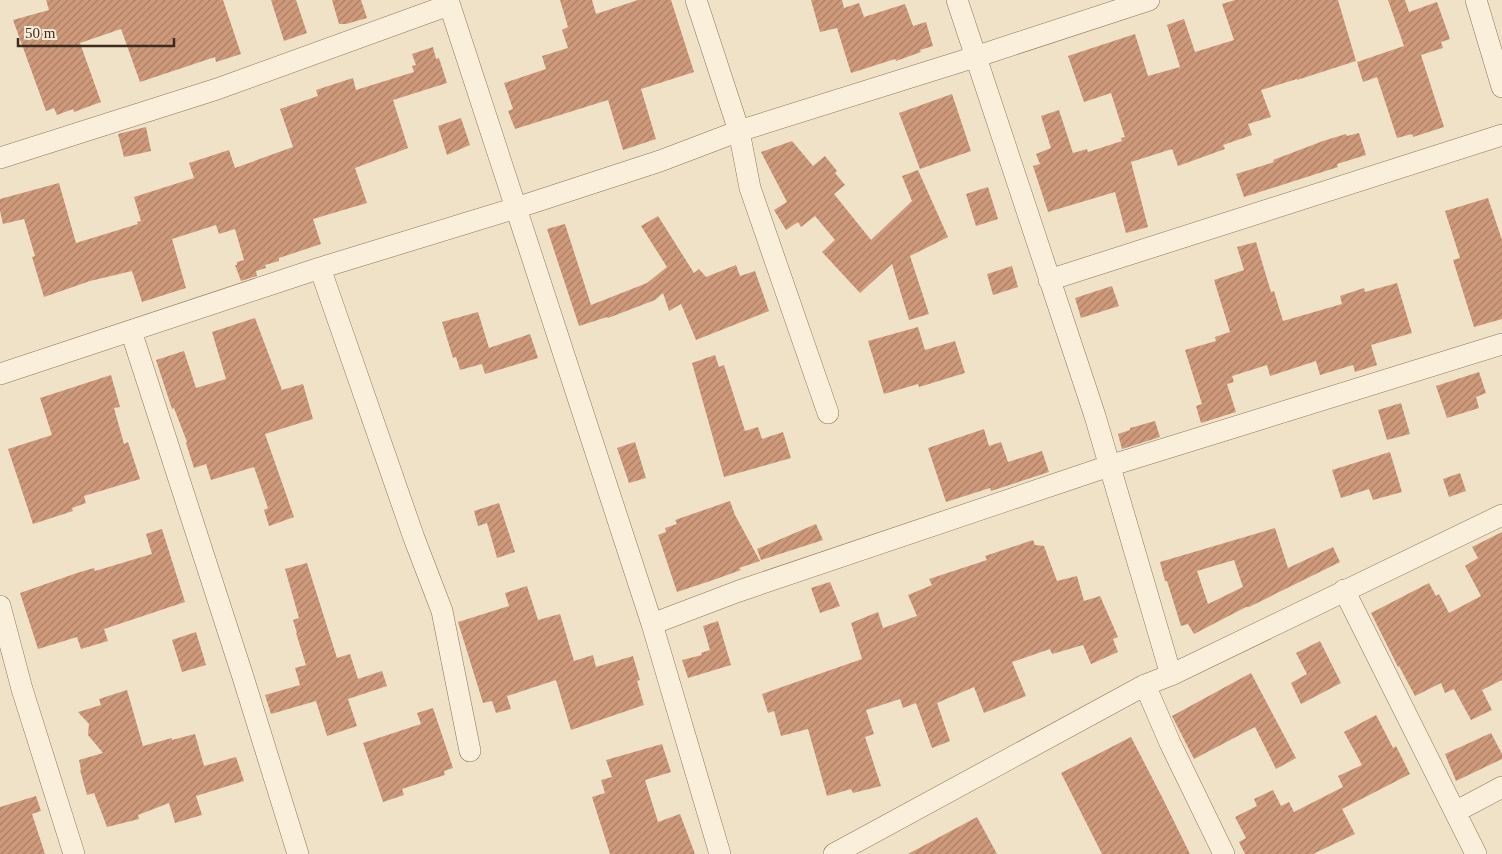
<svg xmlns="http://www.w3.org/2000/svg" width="1502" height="854" font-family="'Times New Roman',serif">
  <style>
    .building { fill: url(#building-hatch); fill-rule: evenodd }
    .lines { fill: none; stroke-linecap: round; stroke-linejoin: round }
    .street-casing { stroke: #8d735c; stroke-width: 22 }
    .street { stroke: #faefdb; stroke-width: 21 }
  </style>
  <defs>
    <pattern id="building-hatch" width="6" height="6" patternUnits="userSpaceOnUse" patternTransform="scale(1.25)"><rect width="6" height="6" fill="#cf9a7c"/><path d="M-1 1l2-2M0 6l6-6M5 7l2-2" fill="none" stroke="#a97e65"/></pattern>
  </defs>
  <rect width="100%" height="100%" fill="#f0e2c7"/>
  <!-- building -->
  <path class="building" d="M46,0H223L241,54L216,62L215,57L140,82L121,29L80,43L101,102L74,112L73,109L57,115L54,108L46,111L13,20L49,10Z
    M271,0H296L307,33L284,41Z
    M332,0H361L367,18L346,24H339Z
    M560,0H592L596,14L638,0H671L694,72L641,89L656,139L623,150L608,100L515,129L508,111L513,109L504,83L546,69L542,56L568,48L562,30L568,27Z
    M811,0H842L844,8L859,3L864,17L905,4L913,26L926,22L933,46L920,50L921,52L896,61L895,59L851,73L837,28L820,32Z
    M1235,0H1338L1356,61L1297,80V79L1261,90L1271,117L1248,124L1252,135L1223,145L1225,149L1178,166L1172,149L1131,162L1148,227L1126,233L1115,192L1048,212L1033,166L1040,164L1036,154L1051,148L1041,116L1059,110L1073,153L1087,149L1088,152L1122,141L1121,138L1125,137L1111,93L1084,102L1068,56L1135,34L1148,76L1180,67L1167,25L1184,19L1195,52L1234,40L1222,4Z
    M1388,0H1405L1409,12L1437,2L1450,39L1441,42L1443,48L1421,55L1444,127L1413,137L1412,134L1397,138L1377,77L1363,82L1357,62L1404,46Z
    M433,47L436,59L439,58L447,83L393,100L408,148L355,168L367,203L313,219L321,244L279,258V261L265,265L266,268L256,271L257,276L241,281L235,265H237V262L244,260L235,229L219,234L216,225L172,239L186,288L142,302L132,271L90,281L44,297L32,257L35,256L24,219L3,224L0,211V199L59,183L76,243L138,224L137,222L141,221L134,197L194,178L189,163L229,150L235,168L293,147L280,109L318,96L316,90L353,78L356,90L414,72L412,66L416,65L412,54Z
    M952,94L971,151L920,169L899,113Z
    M461,118L470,145L447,155L438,126Z
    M146,127L151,151L124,157L118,134Z
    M1359,133L1366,155L1337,164L1338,167L1244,197L1236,174L1274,162L1273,160L1323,141L1346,134L1347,136Z
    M792,141L813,166L825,156L837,171L835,173L845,185L834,194L871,240L912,201L902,176L918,170L948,237L910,256L929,314L909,320L892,264L860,293L822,252L835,240L815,216L801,227L798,222L786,230L774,210L787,202L761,152Z
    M988,187L998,219L976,226L966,194Z
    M1488,198L1502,240V319L1474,327L1453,260L1460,258L1445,211Z
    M658,216L694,273L699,269L706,277L736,265L740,276L755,271L769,311L696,340L681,304L669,311L663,293L655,300L608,318L607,317L579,326L547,229L565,224L591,305L647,283L667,267L641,226Z
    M1256,242L1271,292L1274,291L1283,321L1342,304L1340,296L1364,288L1365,292L1397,283L1412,333L1371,345L1377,365L1355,372L1353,365L1320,375L1316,361L1270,376L1267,365L1232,376L1234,382L1227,384L1236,412L1201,423L1196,406L1202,404L1185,350L1216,341L1215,337L1230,332L1214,280L1244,270L1237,247Z
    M1012,266L1018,287L993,295L987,274Z
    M1112,286L1119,306L1081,318L1075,298Z
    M478,312L489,348L530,334L538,358L485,374L482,364L460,370L456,357L453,358L442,322Z
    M255,318L282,390L303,384L313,419L265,434L294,517L269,526L264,510L268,508L254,467L211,480L206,464L194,468L186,443L187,442L174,408L172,409L156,360L184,351L196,388L226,379L212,332Z
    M918,327L925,350L955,341L965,373L919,387L918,384L884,394L868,341Z
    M715,355L719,367L724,365L745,431L758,427L762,439L783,432L791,458L724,477L692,363Z
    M1479,372L1486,393L1476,397L1479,408L1447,418L1436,386Z
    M111,375L120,407L114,408L124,444L128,442L140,479L84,496L86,503L72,508L73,511L33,524L8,449L52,435L40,398Z
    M1401,403L1410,434L1387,440L1378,410Z
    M1155,421L1160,437L1122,449L1118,434L1130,430V428Z
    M984,429L989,446L1001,442L1008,462L1042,451L1049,472L991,491L990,488L946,502L928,448Z
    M635,442L646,478L629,483L617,448Z
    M1390,452L1402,492L1373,500L1369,489L1341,498L1332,470Z
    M1460,473L1466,491L1449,497L1443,479Z
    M730,501L735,515L760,561L739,568L741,570L716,579L677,592L658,535L666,532L665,528L677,524L675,520Z
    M499,503L515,552L497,558L487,523L478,526L474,511Z
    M816,524L823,540L761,560L757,549Z
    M1275,528L1288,568L1333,547L1340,562L1249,607H1246L1194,634L1188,624L1181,626L1167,581H1165L1160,562ZM1234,560L1243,587L1208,604L1197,571Z
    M162,529L185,602L104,629L108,641L81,649L77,637L38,649L20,593L77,573L94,568L95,571L152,554L146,534Z
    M1502,532V680L1482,690L1492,710L1471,720L1454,689L1445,693L1441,683L1415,696L1399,666L1398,667L1371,613L1429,583L1436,596L1439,594L1449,613L1481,596L1465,566L1478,558L1472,547Z
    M1033,540L1035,545L1044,546L1057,581L1077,576L1084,601L1100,596L1118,637L1113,639L1118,652L1091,664L1083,645L1052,654L1050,649L1012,662L1026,696L984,713L974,687L937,703L950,741L932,748L916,703L903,708L900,699L866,710L874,734L865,737L881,786L853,793L851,789L827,796L808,729L781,736L774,711L768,713L762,694L862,659L851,623L878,612L883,628L917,616L908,595L932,585L929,579L987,560L985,556Z
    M307,563L337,658L350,654L358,679L382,671L387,686L348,699L357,726L327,736L316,701L271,714L265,695L300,685L295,668L306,665L296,633H297L293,620L299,618L285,569Z
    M830,582L840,606L820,613L811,588Z
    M527,586L538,620L560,614L574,661L593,655L596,667L633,656L640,680L637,681L644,705L571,730L556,680L507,696L511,709L496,713L492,701L483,703L458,622L509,606L505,593Z
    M718,621L731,665L688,678L682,660L702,655L701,653L710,650L703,626Z
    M196,632L206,665L182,672L172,640Z
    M1320,641L1341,683L1301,704L1291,683L1307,674L1296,653Z
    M1251,673L1296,758L1276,769L1255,727L1194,759L1172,716Z
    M127,690L143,746L172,738V740L195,734L204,766L236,757L244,781L196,796L202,815L175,823L169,803L138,815L139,819L107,827L94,793L87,795L80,770H81L79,760L103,753L88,735L89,724L78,712L101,705L99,699Z
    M433,708L453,768L444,771L445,775L402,789L404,795L383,802L363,743L421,724L417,713Z
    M1376,715L1393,748L1396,746L1410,774L1342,809L1355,834L1313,854H1245L1239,842L1246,838L1235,817L1257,806L1254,799L1273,790L1281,806L1289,802L1294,812L1343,787L1338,776L1362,765L1344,732Z
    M1491,733L1502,754V759L1456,781L1445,754Z
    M1131,737L1162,797L1190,854H1102L1061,773Z
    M662,744L671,772L645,780L658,822L680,814L695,854H610L592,797L605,793L601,780L612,777L606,760Z
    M36,796L41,811L32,814L45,854H0V807Z
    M977,817L997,854H908Z"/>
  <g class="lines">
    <!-- street casing -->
    <g class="street-casing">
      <path id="street" d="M448,0L652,624L720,854
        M696,0L739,131L750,188L828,413
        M957,0L1095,416L1171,675
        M1476,0L1502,87
        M0,158L217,89L449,5
        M320,268L414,538L442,611L470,751
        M1049,280L1502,135
        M131,331L243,677L298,854
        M0,374L320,268L516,208L660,161L739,131L975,57L1149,0
        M1344,590L1476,854
        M0,606L22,689L74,854
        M652,624L739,591L1109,466L1502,344
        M1145,685L1170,743L1224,854
        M1455,812L1502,787
        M834,854L1145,685L1171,675L1502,515"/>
    </g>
    <!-- street -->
    <use href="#street" class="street"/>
  </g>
  <!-- scale -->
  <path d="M18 38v8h156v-8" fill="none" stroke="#3d2c20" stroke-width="2.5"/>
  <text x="25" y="38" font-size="15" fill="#3d2c20" stroke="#f7ecd7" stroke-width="4" paint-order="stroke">50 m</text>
</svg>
